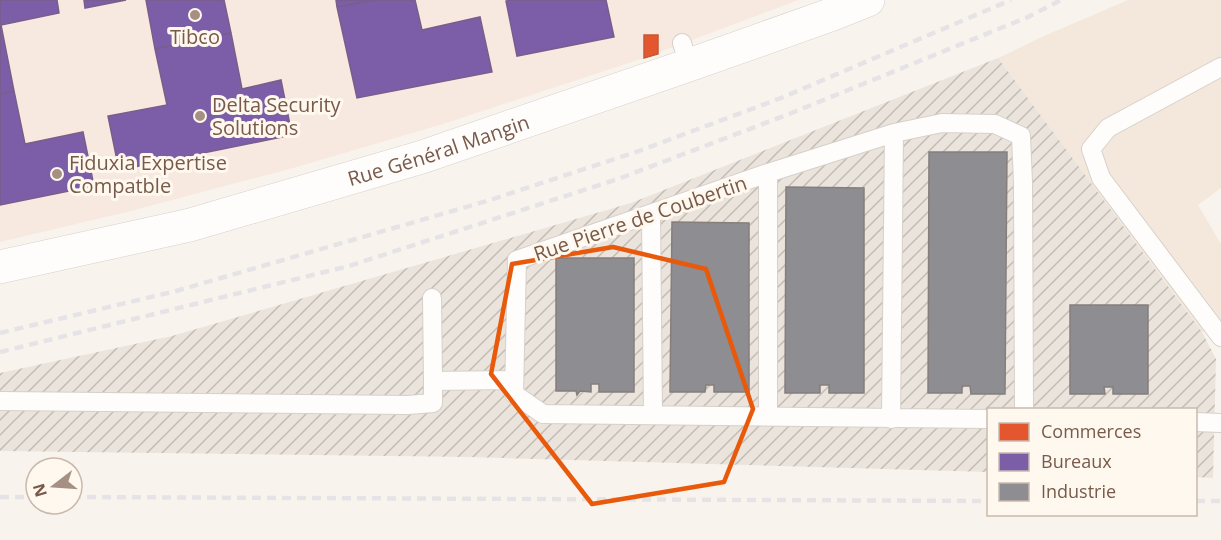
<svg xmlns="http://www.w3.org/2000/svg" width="1221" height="540" font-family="'Open Sans',sans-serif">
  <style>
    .residential { fill: #f3e8db }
    .commercial { fill: #f8e9e0 }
    .industrial { fill: url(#industrial-furrows) }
    .shops { fill: #e4572e; stroke: #c45836; stroke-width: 1.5 }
    .offices { fill: #7b5ea7; stroke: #7a5d8b; stroke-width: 1.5 }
    .industry { fill: #8d8d92; stroke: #877e7c; stroke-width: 1.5 }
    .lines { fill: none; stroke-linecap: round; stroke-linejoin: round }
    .lane-casing { stroke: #d7d0ca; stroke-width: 20 }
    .street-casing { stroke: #d7d0ca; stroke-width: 34 }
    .lane { stroke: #fefdfc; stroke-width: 18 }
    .street { stroke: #fefdfc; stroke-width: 33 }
    .rail { stroke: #e5e3e5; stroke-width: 4.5; stroke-dasharray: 9 6; stroke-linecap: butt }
    .marked { fill: none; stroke: #e8590c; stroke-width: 4.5; stroke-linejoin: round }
    .poi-dot { fill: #a59083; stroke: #fff8ef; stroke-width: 2 }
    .labels { text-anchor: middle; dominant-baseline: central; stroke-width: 6; stroke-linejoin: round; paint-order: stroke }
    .poi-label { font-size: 20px; fill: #795a4a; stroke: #fff8ef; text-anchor: start }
    .street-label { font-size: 20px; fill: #795a4a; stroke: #fff8ef }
  </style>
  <defs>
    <pattern id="industrial-furrows" width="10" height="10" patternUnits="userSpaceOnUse" patternTransform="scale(1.5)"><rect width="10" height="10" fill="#ebe4dd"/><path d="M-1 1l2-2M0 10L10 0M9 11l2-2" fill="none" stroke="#c3bcb5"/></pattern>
  </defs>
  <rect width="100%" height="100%" fill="#f8f4ed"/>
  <!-- residential -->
  <path class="residential" d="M1128,0H1221V188L1198,205L1221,244V328L1202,332L998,58L1044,36Z"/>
  <!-- commercial -->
  <path class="commercial" d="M0,0H799L644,58L443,124L297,167L127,212L0,242Z"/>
  <!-- industrial -->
  <path class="industrial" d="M998,58L1202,332L1216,359L1213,478L1196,477V410H988V472L467,457L0,451V373L172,336L631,203Z"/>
  <!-- shops -->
  <path class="shops" d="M644,35H658V54L644,58Z"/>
  <!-- offices -->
  <path class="offices" d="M0,0H57L59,13L1,25L14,91L0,94Z
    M84,0H126L85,8Z
    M146,0H224L231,33L155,49Z
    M336,0H374L337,7Z
    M374,0H415L422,30L480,17L492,72L357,98L337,7Z
    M511,0H606L614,37L517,56L506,1Z
    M231,33L242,89L281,80L292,135L119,170L108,116L167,105L155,49Z
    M14,91L25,144L83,132L94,186L0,205V94Z"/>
  <!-- industry -->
  <path class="industry" d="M929,152H1007L1005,394H971L970,386H962V393H928Z
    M786,187L864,188V393H829V385H820V393H785Z
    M672,222L749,223V392H714V385H706L705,392H670Z
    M556,258H634V392H599V384H591V392L580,391L577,395L576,391H556Z
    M1070,305H1148V394H1113V387H1104L1105,394H1070Z"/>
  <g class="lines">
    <!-- lane casing -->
    <g class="lane-casing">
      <path id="lane" d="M682,43L689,65
        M1221,67L1108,128L1091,149L1101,178L1221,337
        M768,173V417
        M651,214L653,415
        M432,298L433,381L514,380
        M0,401L408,405L433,403V381
        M891,419L894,133
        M988,419L543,414L514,394L517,260L768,173L894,133L942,123L995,124L1021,136L1023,183L1024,410
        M1196,422L1221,423"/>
    </g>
    <!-- street casing -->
    <g class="street-casing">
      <g id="street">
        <path id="s1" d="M0,267L190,225L422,157L689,65L833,14L868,0"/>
      </g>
    </g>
    <!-- lane -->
    <use href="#lane" class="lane"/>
    <!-- street -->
    <use href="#street" class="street"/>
    <!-- rail -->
    <path class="rail" d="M0,333L176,291L487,201L639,151L781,98L1011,0
      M0,352L349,266L618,179L789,114L1028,17L1061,0
      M0,497H36
      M72,497L988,501
      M1196,501H1221"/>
  </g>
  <!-- marked area -->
  <path class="marked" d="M613,247L706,269L753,409L724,482L592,504L491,374L512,264Z"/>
  <!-- markers -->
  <g class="poi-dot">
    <circle cx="195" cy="15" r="6"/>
    <circle cx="200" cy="116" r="6"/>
    <circle cx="57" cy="174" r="6"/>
  </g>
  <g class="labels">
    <!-- poi labels -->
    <g class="poi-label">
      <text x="195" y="36" text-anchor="middle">Tibco</text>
      <text x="212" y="104">Delta Security<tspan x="212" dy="23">Solutions</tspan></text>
      <text x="69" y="162">Fiduxia Expertise<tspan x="69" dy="23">Compatble</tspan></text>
    </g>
    <!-- street labels -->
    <g class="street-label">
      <text stroke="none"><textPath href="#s1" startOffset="454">Rue Général Mangin</textPath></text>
      <text transform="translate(640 218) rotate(-19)">Rue Pierre de Coubertin</text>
    </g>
  </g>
  <!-- legend -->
  <rect x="987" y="408" width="210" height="108" fill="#fff8ef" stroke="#c9b9ad" stroke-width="1.5"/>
  <rect x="999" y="423" width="30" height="18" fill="#e4572e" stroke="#c9b9ad" stroke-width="1.5"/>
  <text x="1041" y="438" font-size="18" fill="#795a4a">Commerces</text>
  <rect x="999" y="453" width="30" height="18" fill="#7b5ea7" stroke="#c9b9ad" stroke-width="1.5"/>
  <text x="1041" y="468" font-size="18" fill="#795a4a">Bureaux</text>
  <rect x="999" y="483" width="30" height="18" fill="#8d8d92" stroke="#c9b9ad" stroke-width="1.5"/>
  <text x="1041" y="498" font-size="18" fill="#795a4a">Industrie</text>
  <!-- north arrow -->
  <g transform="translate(54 486) rotate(253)"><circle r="28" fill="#fff8ef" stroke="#c9b9ad" stroke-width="1.5"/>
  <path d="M0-4.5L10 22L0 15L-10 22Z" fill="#a59083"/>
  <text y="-9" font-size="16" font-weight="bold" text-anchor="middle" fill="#795a4a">N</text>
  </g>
</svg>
